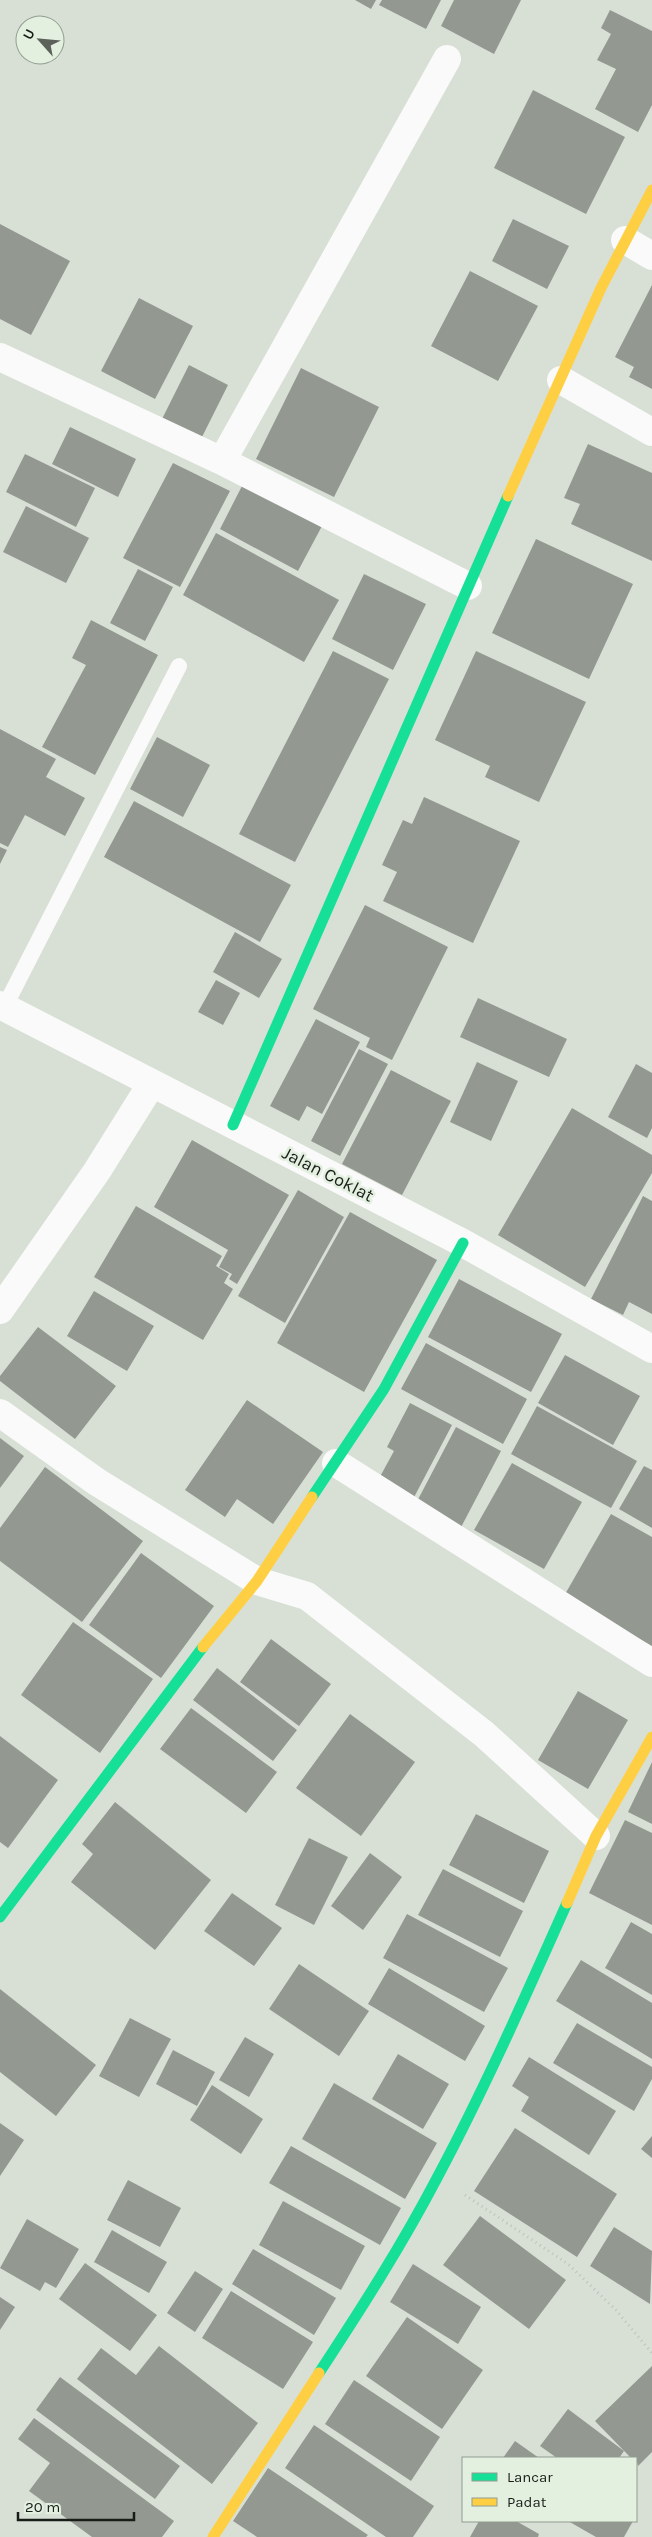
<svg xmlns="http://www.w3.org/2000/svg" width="652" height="2537" font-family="Karla,sans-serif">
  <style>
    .building { fill: #939891 }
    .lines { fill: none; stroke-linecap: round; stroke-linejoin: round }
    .path { stroke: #bec0be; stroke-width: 3; stroke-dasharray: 1 4; stroke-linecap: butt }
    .lane { stroke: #f9faf9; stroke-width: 16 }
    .street { stroke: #f9faf9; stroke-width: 28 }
    .fast { stroke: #16e098; stroke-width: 11 }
    .slow { stroke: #ffcf43; stroke-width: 11 }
    .labels { text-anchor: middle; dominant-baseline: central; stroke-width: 5; stroke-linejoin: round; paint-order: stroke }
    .street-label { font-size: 18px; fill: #191d18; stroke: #e3f0e0 }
  </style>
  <rect width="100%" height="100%" fill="#d8e0d6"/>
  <!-- building -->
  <path class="building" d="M355,0H376L371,9Z
    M382,0H441L426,29L379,5Z
    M454,0H521L494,54L441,26Z
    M610,10L652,31V105L638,132L595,109L616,69L597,60L611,34L601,28Z
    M533,90L625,137L586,214L494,168Z
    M513,219L569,246L547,289L492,261Z
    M0,224L70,261L31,335L0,319Z
    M470,271L538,306L498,381L431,346Z
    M652,285V389L629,377L634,367L615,357Z
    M139,298L193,326L155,399L101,371Z
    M189,365L228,385L201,439L162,419Z
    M301,368L379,407L334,497L256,459Z
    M70,427L136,459L118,497L52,464Z
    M588,444L652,473V561L571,524L580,504L564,498Z
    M25,454L95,488L76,527L6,492Z
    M173,463L230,491L180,587L123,558Z
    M243,484L322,526L298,571L220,529Z
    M26,506L89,538L66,583L3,552Z
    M216,533L339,600L304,662L183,595Z
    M536,539L633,584L589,679L492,633Z
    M138,569L173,587L145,641L110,623Z
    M364,574L426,604L393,670L332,639Z
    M91,620L158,655L95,775L42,747L86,665L72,658Z
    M333,651L389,679L295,862L239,834Z
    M476,651L586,702L539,802L485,777L490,766L435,740Z
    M0,729L56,759L46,777L85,798L65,836L25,815L8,847L0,843Z
    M157,737L210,765L183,817L130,789Z
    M424,797L520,841L473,943L383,901L397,872L382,865L403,820L412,824Z
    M134,801L291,885L260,942L104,857Z
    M0,847L7,850L0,864Z
    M365,905L448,947L392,1060L366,1047L370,1038L313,1009Z
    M235,932L282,959L259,998L213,972Z
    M216,980L240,993L223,1025L198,1012Z
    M478,998L567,1039L549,1077L460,1037Z
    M316,1019L360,1042L322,1114L307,1106L299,1121L270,1106Z
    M359,1049L388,1064L340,1156L311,1141Z
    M477,1062L518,1081L491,1141L450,1122Z
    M636,1064L652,1073V1128L647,1138L608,1117Z
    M391,1070L451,1101L402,1195L342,1164Z
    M572,1108L652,1155V1173L585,1287L498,1235Z
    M192,1140L289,1195L237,1284L229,1279L232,1274L219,1267L228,1250L154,1207Z
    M298,1190L344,1217L285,1323L238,1296Z
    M643,1196L652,1201V1314L629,1302L623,1315L591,1299Z
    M136,1206L222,1256L216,1266L229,1274L224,1283L233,1289L203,1340L94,1277Z
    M350,1212L437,1260L364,1392L277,1343Z
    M459,1279L562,1334L531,1392L428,1337Z
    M94,1291L154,1326L127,1371L67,1336Z
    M38,1327L116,1386L75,1439L0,1381V1376Z
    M426,1343L527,1399L503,1444L401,1389Z
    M565,1355L640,1396L613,1445L538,1403Z
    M247,1400L323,1452L273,1524L237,1499L225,1517L185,1490Z
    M410,1403L452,1425L411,1503L376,1484L394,1451L387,1447Z
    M537,1406L637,1461L611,1508L511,1454Z
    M456,1427L501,1451L458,1533L413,1509Z
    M0,1438L24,1456L0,1488Z
    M512,1463L582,1502L544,1569L474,1530Z
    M644,1466L652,1470V1528L619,1509Z
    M45,1467L143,1541L82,1622L0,1561V1528Z
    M611,1514L652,1537V1646L564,1596Z
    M141,1553L214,1606L161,1678L89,1625Z
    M73,1622L153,1679L100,1753L21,1695Z
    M271,1639L331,1684L299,1726L240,1682Z
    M217,1668L297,1730L273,1761L193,1700Z
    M578,1691L628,1720L588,1789L538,1760Z
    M191,1708L277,1772L246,1813L160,1749Z
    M350,1714L415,1762L361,1836L296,1788Z
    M0,1736L58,1780L8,1848L0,1842Z
    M652,1762V1824L628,1812Z
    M115,1802L211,1880L155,1950L71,1882L93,1854L82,1844Z
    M476,1814L549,1851L524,1903L449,1865Z
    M625,1820L652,1833V1925L589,1893Z
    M309,1838L348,1857L314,1925L275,1905Z
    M370,1853L402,1877L363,1930L331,1906Z
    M443,1869L523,1911L500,1957L418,1915Z
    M232,1893L282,1928L254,1966L204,1931Z
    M407,1914L508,1968L484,2012L383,1958Z
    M631,1922L652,1934V1995L605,1968Z
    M581,1960L652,2003V2059L556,2001Z
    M299,1964L369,2011L339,2056L269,2009Z
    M389,1968L485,2026L465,2061L368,2004Z
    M0,1989L96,2065L56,2116L0,2072Z
    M130,2018L171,2039L139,2097L99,2076Z
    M577,2023L652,2067V2079L634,2111L553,2063Z
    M245,2037L274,2054L249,2097L219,2080Z
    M173,2050L215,2072L197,2106L156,2084Z
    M398,2054L449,2084L423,2129L372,2099Z
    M529,2057L616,2111L589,2155L521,2111L529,2097L512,2086Z
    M334,2083L437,2143L405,2199L302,2139Z
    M212,2085L263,2119L241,2154L190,2120Z
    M0,2123L24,2140L0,2176Z
    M515,2128L617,2194L577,2257L474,2191Z
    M652,2136V2158L641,2149Z
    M291,2146L401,2208L380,2245L269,2183Z
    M128,2180L181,2208L160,2247L107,2220Z
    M283,2201L365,2246L341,2290L259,2245Z
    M480,2216L566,2280L529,2329L443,2265Z
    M27,2219L79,2249L56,2288L45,2282L40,2291L0,2268Z
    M614,2227L652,2251L650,2304L590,2266Z
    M112,2230L167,2262L149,2293L94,2262Z
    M253,2249L336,2298L314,2335L232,2284Z
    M85,2263L157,2315L130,2351L59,2299Z
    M413,2264L481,2307L458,2344L390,2302Z
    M195,2271L223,2289L195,2332L167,2313Z
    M231,2291L313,2342L283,2389L202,2338Z
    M0,2297L15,2307L0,2330Z
    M407,2317L483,2370L442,2429L366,2376Z
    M159,2346L258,2423L212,2484L77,2379L101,2348L136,2375Z
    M652,2366V2452L638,2466L636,2458H631L595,2421Z
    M60,2377L180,2466L155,2499L36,2410Z
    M354,2380L440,2437L411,2481L325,2424Z
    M568,2409L624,2451L619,2458H557L540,2446Z
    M34,2418L174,2521L162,2537H92L29,2491L50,2463L18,2439Z
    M314,2425L434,2506L413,2537H386L285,2468Z
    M515,2441L539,2458H503Z
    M268,2468L368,2535L366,2537H257L233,2521Z
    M479,2521H516L539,2534L538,2537H470Z
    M568,2521H633L624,2537H596Z"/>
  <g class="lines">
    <!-- path -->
    <path class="path" d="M465,2195L568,2264L615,2309L652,2353"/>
    <!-- lane -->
    <path class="lane" d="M4,1008L179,666"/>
    <!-- street -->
    <path class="street" d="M625,240L652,256
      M0,357L222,461L468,586
      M561,380L652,432
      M222,461L447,59
      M0,1005L463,1243L652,1349
      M0,1310L97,1171L152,1083
      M0,1413L97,1482L257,1581L307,1596L484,1734L596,1836
      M336,1463L652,1663"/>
    <!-- fast -->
    <path class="fast" d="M233,1125L508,496
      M312,1497L384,1389L463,1243
      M0,1917L203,1647
      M319,2373C361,2309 402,2245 437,2178C485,2088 526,1995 567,1903"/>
    <!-- slow -->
    <path class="slow" d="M508,496L601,288L652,190
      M203,1647L257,1581L312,1497
      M567,1903L596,1836L652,1737
      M213,2537L319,2373"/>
  </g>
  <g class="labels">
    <!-- street labels -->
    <g class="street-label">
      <text transform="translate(328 1174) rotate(27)">Jalan Coklat</text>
    </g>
  </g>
  <!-- legend -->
  <rect x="462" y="2457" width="175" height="65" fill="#e3f0e0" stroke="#929c90"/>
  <rect x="472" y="2473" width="25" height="8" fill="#16e098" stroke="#929c90"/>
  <text x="507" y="2482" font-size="15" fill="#191d18">Lancar</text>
  <rect x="472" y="2498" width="25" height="8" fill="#ffcf43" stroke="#929c90"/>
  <text x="507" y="2507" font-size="15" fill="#191d18">Padat</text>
  <!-- north arrow -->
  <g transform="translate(40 40) rotate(297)"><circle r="24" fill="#e3f0e0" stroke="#929c90"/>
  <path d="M0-4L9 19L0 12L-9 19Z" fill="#5c615a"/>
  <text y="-8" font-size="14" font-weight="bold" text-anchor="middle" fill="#191d18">U</text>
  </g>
  <!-- scale -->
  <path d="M18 2512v8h116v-8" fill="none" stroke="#191d18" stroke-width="2.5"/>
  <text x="25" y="2512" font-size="15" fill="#191d18" stroke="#e3f0e0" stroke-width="4" paint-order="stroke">20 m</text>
</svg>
